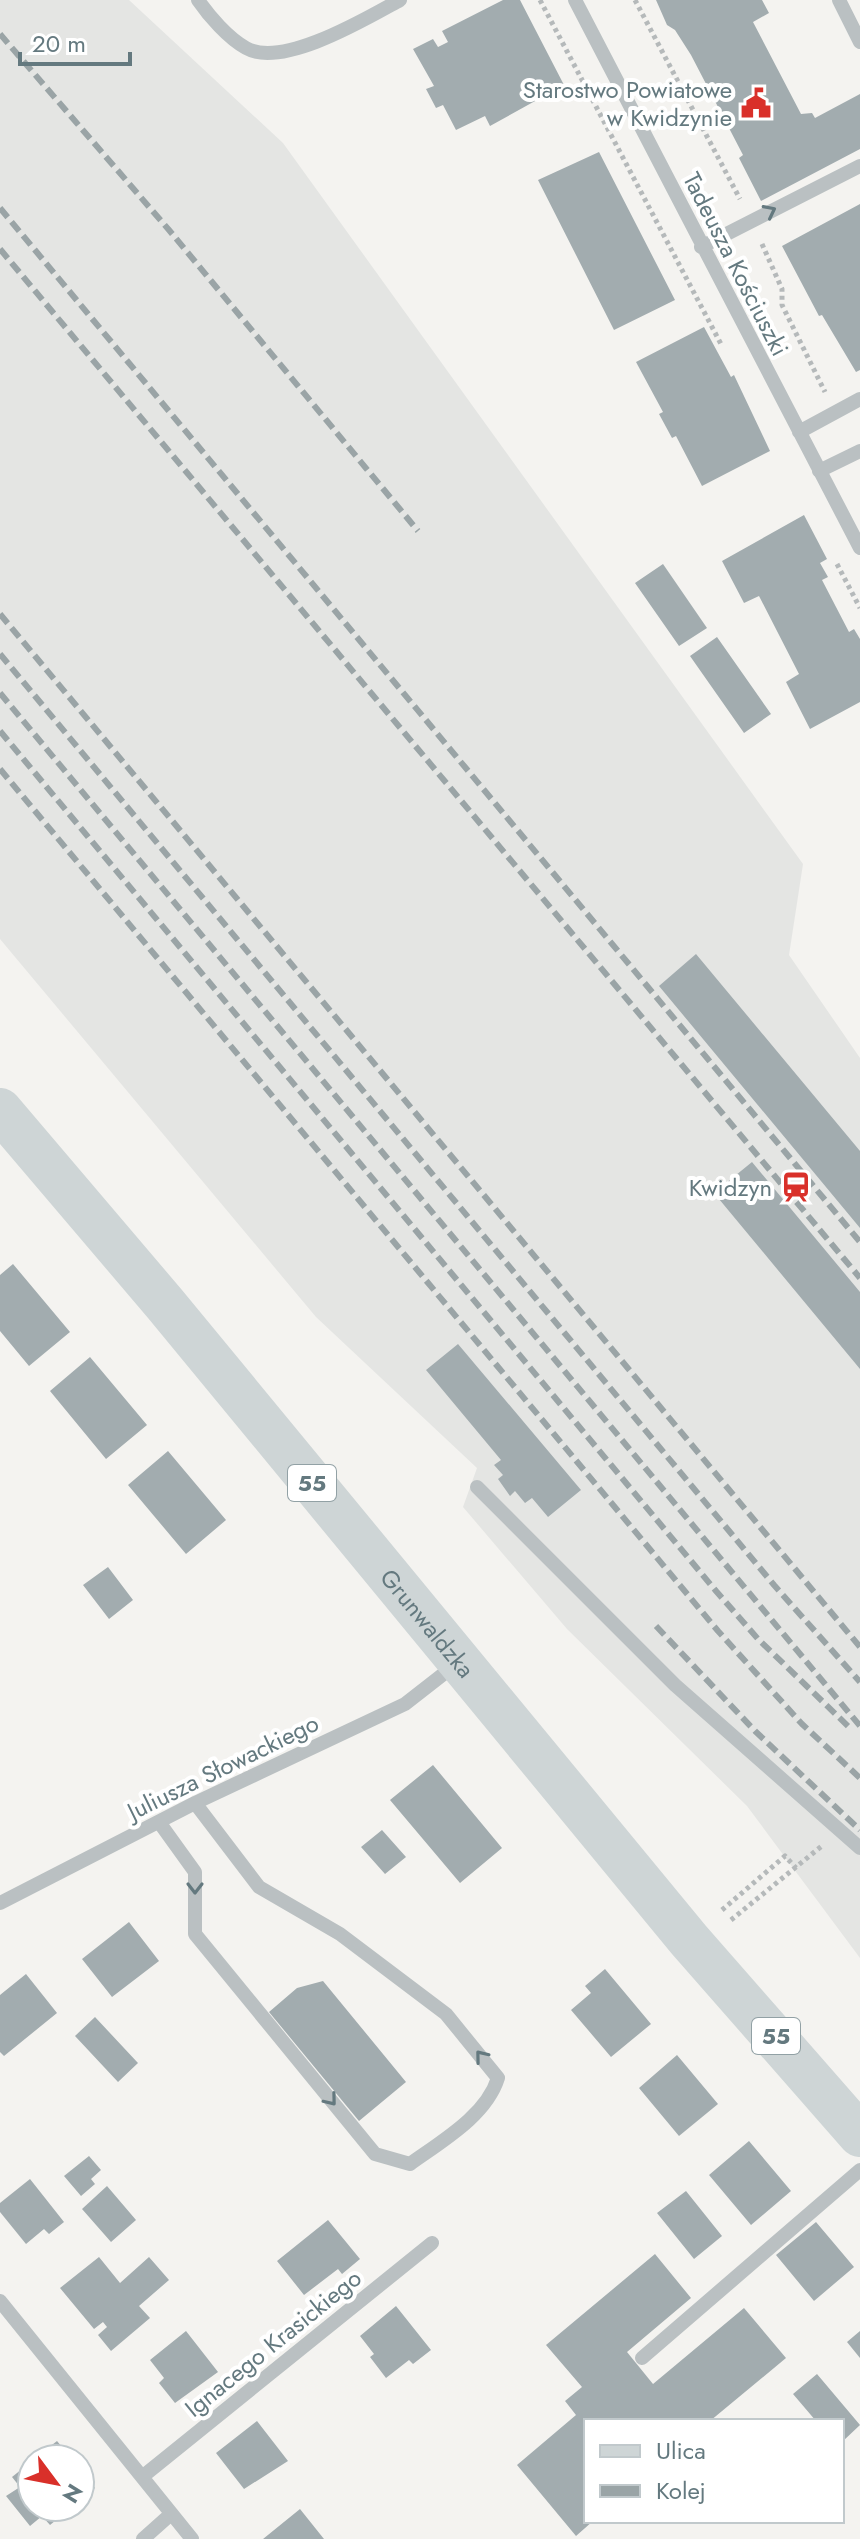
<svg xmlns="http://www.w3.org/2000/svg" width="860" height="2539" font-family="Jost,sans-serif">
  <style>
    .built { fill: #e4e5e3 }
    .building { fill: #a2acaf }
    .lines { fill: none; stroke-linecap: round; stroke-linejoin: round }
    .path { stroke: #b5b9ba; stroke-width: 5; stroke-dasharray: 4 4; stroke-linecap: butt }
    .minor { stroke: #bac0c2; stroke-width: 14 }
    .major { stroke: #ced5d6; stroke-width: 44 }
    .rail { stroke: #9aa4a6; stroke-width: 6; stroke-dasharray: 12 6; stroke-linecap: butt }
    .oneway { stroke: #64797f }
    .labels { text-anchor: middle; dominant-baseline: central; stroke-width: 8; stroke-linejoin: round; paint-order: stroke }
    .shield { fill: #fff; stroke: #92a1a5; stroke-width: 2 }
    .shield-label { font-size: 22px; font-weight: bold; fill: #64797f }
    .poi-label { font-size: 24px; fill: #64797f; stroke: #fff; text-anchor: end }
    .street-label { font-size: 24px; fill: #64797f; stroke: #fff }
  </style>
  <rect width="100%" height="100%" fill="#f4f3f0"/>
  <!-- built -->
  <path class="built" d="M0,0H129L283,143L803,864L789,955L860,1058V1958L747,1806L567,1629L463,1507L477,1468L316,1317L0,939Z"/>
  <!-- building -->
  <path class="building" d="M503,0H520L564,85L490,126L485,116L456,130L443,105L436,108L426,89L434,86L413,49L433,39L438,47L448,42L442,31Z
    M656,0H762L769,13L753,22L801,114L812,113L815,118L860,94V149L761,201L739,158L743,155L691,55L675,30L667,25Z
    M599,152L675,300L614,330L538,180Z
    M860,204V370L856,372L822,315L819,316L782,246Z
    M704,327L731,377L734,375L770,451L702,486L676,436L672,438L659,414L663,412L636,362Z
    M804,515L827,559L820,563L828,577L822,580L849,632L854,629L860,639V702L810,729L786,682L799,674L759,596L744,603L722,561Z
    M663,564L707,628L679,646L635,583Z
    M717,637L771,714L744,733L690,656Z
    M696,954L860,1151V1228L659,986Z
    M752,1162L860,1292V1369L714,1193Z
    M13,1264L70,1332L29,1366L0,1331V1275Z
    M458,1344L581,1490L548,1517L532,1498L525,1503L515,1491L510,1496L498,1479L503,1475L494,1465L501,1460L426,1370Z
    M90,1357L147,1425L106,1459L50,1391Z
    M168,1451L226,1520L186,1554L128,1485Z
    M108,1567L133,1600L109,1619L83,1585Z
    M433,1765L502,1848L460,1883L390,1800Z
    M382,1830L406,1857L385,1874L361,1847Z
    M129,1922L159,1961L112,1997L82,1959Z
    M605,1969L651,2024L611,2057L571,2010L591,1993L585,1986Z
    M26,1974L57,2013L4,2056L0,2052V1995Z
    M323,1981L406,2082L359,2121L269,2012L297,1988Z
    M95,2017L138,2063L118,2082L75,2036Z
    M677,2055L718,2104L679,2136L639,2088Z
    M749,2141L791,2191L751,2225L709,2175Z
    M89,2156L101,2170L91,2179L95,2184L81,2196L64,2176Z
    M30,2179L64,2222L49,2234L44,2229L26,2244L0,2212V2203Z
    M107,2186L136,2220L111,2242L82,2209Z
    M686,2191L722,2236L694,2259L657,2213Z
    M328,2220L360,2259L342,2274L338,2269L304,2295L277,2261Z
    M816,2222L854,2267L814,2301L776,2255Z
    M655,2254L691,2298L627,2352L653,2384L744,2308L786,2358L710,2421H586V2521H593L576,2536L517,2465L576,2415L565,2401L582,2387L546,2345Z
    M99,2257L120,2283L149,2257L169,2280L139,2306L150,2318L111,2351L98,2335L107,2327L103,2322L94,2329L60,2288Z
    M396,2306L431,2350L413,2364L409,2360L386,2378L370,2357L374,2354L360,2336Z
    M186,2331L218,2372L175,2403L159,2383L164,2378L150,2360Z
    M860,2331V2358L847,2342Z
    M817,2374L860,2425L842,2442V2421H816L793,2394Z
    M257,2421L288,2461L244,2489L216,2453Z
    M57,2441L72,2459H34Z
    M32,2461V2507H72L50,2525L42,2516L30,2526L6,2496L20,2487L12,2477Z
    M80,2469L95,2488L80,2500Z
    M300,2509L324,2539H263Z"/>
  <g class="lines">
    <!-- path -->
    <path class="path" d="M540,0L722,346
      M635,0L740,199
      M762,244L782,289V305L825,392
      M837,564L860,608
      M722,1910L785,1856L796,1868
      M731,1920L823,1845"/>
    <!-- minor -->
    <path class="minor" d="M198,0C209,16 228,38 246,48C282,69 367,18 400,0
      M575,0L860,548
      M839,0L860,42
      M701,247L860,166
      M799,432L860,399
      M819,471L860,451
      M477,1487L675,1685L860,1848
      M159,1822L195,1872V1934L375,2154L410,2164C442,2141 486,2116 498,2078L446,2014L340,1934L259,1887L195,1803
      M0,1903L195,1803L405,1704L455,1665
      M0,2301L192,2539
      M642,2358L860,2170
      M142,2477L432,2243
      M143,2539L171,2514"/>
    <!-- major -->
    <path class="major" id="s1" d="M0,1110L165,1304L689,1940L860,2135"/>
    <!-- rail -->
    <path class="rail" d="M0,34L169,230L418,531
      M0,208L860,1242
      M0,249L860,1278
      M0,614L860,1647
      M0,654L774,1585L860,1682
      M0,693L860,1726
      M0,731L716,1591L758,1639L851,1729
      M0,769L718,1631L802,1724L860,1778
      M656,1626L755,1731L860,1830"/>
  </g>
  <!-- one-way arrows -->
  <defs><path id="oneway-chevron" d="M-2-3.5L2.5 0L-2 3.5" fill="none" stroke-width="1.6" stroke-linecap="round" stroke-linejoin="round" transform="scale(2)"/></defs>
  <g class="oneway">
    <use href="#oneway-chevron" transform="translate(770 211) rotate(-27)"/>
    <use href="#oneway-chevron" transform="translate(195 1888) rotate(90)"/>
    <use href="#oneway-chevron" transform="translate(481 2056) rotate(-129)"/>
    <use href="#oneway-chevron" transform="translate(331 2100) rotate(51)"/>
  </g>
  <!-- icons -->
  <defs>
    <g id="civic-bare" transform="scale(2.4)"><path d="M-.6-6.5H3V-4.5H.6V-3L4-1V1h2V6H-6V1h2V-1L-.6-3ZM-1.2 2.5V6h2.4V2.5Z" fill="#d9302a" stroke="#fff" stroke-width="2.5" paint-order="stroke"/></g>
    <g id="station-bare" transform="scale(2.4)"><path d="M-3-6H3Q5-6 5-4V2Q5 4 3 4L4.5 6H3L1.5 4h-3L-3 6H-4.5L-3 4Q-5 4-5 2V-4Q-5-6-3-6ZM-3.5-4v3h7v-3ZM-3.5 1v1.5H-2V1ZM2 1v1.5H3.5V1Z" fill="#d9302a" stroke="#fff" stroke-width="2.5" paint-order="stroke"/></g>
  </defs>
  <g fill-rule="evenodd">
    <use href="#civic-bare" x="756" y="103"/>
    <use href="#station-bare" x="796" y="1187"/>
  </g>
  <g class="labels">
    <!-- shield labels -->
    <g class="shield">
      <rect x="288" y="1465" width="48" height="36" rx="6"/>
      <rect x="752" y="2018" width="48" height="36" rx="6"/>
    </g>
    <g class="shield-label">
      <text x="312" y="1483">55</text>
      <text x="776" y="2036">55</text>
    </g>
    <!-- poi labels -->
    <g class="poi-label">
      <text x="732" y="89">Starostwo Powiatowe<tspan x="732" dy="28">w Kwidzynie</tspan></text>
      <text x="772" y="1187">Kwidzyn</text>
    </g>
    <!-- street labels -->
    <g class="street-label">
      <text transform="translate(736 264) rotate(63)">Tadeusza Kościuszki</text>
      <text stroke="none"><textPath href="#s1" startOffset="668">Grunwaldzka</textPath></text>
      <text transform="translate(223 1767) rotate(-26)">Juliusza Słowackiego</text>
      <text transform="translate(273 2343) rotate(-39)">Ignacego Krasickiego</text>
    </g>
  </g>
  <!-- legend -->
  <rect x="584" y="2419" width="260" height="104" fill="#ffffff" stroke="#c1c9cc" stroke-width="2"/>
  <rect x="600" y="2445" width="40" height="12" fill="#ced5d6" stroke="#c1c9cc" stroke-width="2"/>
  <text x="656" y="2459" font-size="24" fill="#64797f">Ulica</text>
  <rect x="600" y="2485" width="40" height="12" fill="#9aa4a6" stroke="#c1c9cc" stroke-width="2"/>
  <text x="656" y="2499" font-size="24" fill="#64797f">Kolej</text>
  <!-- north arrow -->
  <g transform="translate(56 2483) rotate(122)"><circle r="38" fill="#ffffff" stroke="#c1c9cc" stroke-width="2"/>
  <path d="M0-6L14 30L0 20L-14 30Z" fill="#d9302a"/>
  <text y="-12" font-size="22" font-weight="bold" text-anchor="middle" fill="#64797f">N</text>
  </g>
  <!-- scale -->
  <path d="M20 52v12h110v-12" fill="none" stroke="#64797f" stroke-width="4"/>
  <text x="32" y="52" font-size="24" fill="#64797f" stroke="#ffffff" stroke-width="6" paint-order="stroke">20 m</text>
</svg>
